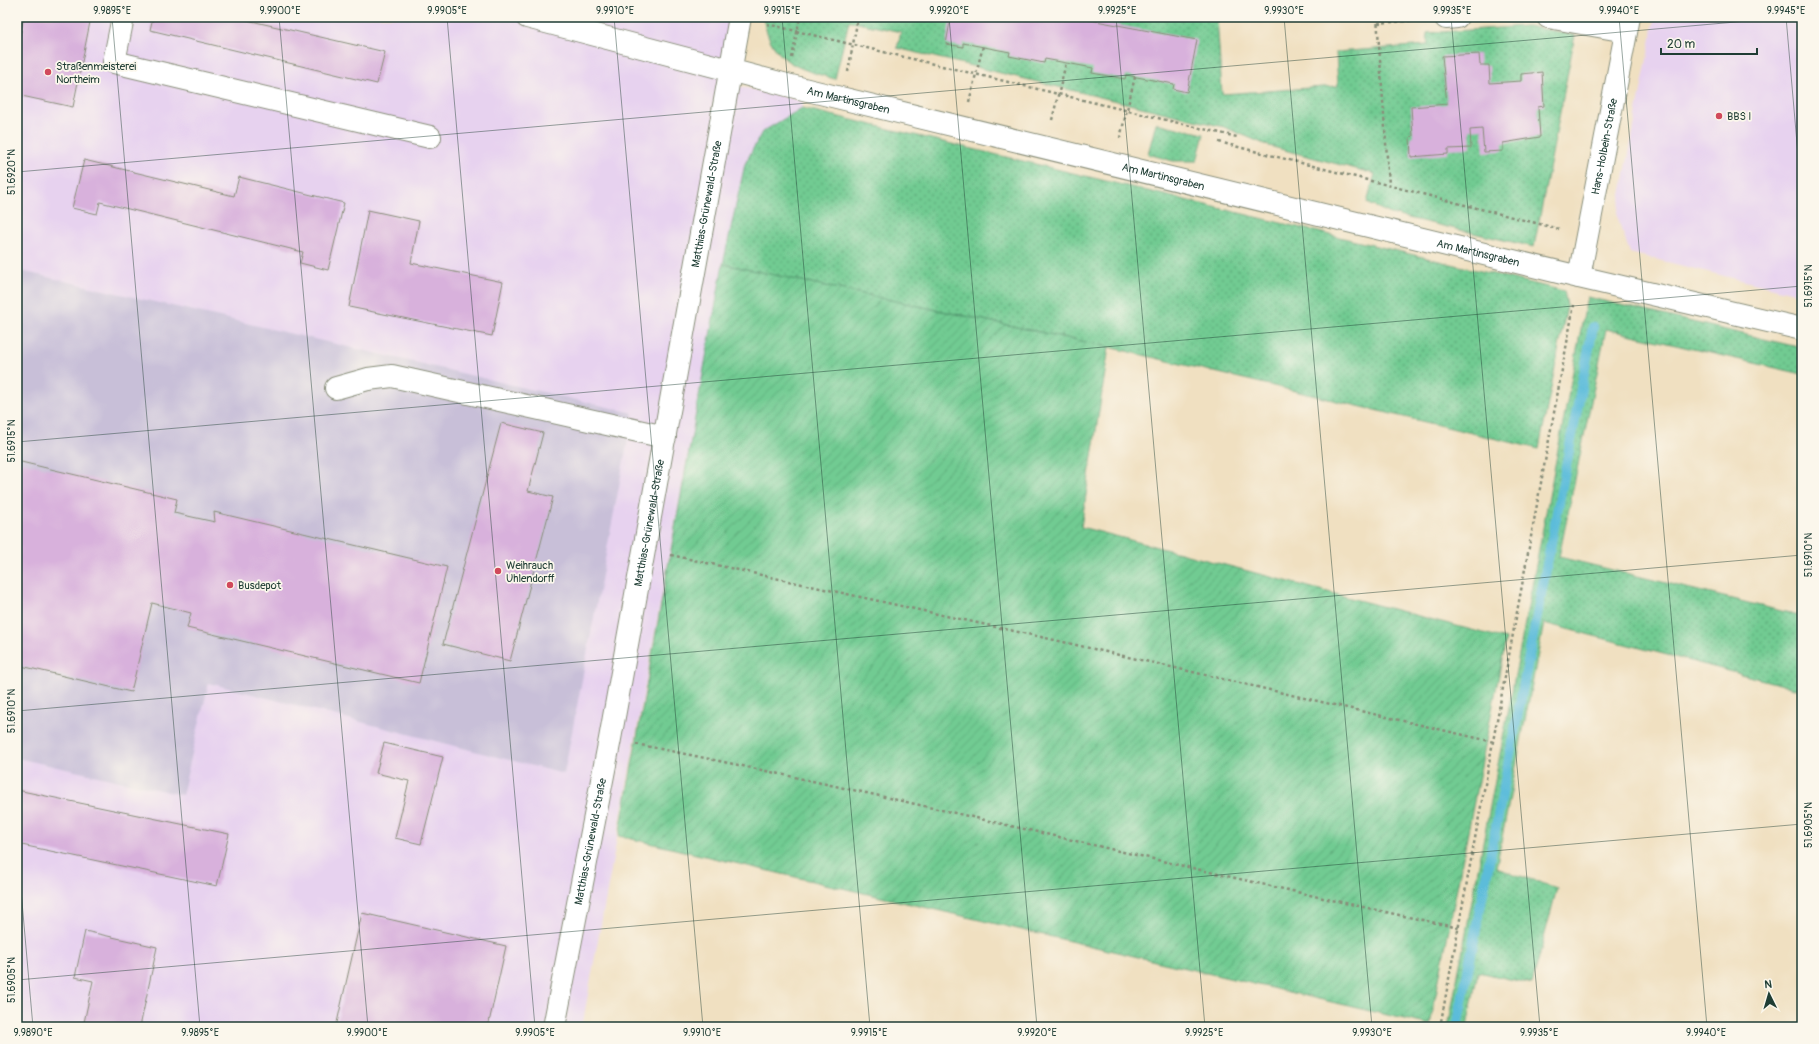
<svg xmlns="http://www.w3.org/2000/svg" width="1819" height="1044" font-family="Pangolin,sans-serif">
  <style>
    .built { fill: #e7d2ef }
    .industrial { fill: #c8bfd8 }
    .grass { fill: url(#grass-dots); stroke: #488463 }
    .garden { fill: url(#garden-furrows); stroke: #488463 }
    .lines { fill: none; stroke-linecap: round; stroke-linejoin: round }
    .stream { stroke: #5bbcda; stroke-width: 10 }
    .building { fill: #d8b1dc }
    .minor-casing { stroke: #888e7a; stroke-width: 24 }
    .path { stroke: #888e7a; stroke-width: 2.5; stroke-dasharray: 3 3; stroke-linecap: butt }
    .minor { stroke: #fff; stroke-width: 22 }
    .ticks { fill: none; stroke: #1f3d34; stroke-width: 1; stroke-opacity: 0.45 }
    .poi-dot { fill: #d1495b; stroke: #fbf7ec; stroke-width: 1.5 }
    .labels { text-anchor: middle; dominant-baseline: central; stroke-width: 3.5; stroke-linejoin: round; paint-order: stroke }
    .poi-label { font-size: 11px; fill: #1f3d34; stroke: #fbf7ec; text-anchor: start }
    .street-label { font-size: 11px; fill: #1f3d34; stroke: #fbf7ec }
    .neatline { fill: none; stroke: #1f3d34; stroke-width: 1.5 }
    .ticks-label { font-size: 10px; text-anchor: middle; fill: #1f3d34 }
  </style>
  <defs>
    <pattern id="grass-dots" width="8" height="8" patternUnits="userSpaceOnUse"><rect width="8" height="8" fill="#71cb92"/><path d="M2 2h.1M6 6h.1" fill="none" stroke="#5ca678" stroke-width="1.8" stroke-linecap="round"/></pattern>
    <pattern id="garden-furrows" width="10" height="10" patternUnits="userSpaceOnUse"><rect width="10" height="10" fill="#71cb92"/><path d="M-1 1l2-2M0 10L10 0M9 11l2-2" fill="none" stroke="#5ca678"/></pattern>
  </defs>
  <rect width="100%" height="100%" fill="#fbf7ec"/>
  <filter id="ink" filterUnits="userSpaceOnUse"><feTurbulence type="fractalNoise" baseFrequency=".025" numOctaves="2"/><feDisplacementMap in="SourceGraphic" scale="8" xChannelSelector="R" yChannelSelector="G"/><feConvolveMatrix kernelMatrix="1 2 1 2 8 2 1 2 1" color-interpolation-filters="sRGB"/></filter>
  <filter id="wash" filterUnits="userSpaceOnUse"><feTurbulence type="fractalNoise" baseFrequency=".012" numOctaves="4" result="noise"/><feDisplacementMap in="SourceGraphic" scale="16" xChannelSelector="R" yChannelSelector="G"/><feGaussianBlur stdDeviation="0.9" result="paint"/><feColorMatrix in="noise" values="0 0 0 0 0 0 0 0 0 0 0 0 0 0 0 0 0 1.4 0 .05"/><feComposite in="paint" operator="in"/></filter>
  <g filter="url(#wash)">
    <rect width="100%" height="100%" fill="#f0e0c1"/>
    <!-- built -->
    <path class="built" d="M17,17H732L720,82L803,101L802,108L762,132L745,164L723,264L582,1027H17Z
      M1655,17H1802V295L1630,253L1617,216Z"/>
    <!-- industrial -->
    <path class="industrial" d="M17,270L633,413L564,774L209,683L182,795L17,758Z"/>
    <!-- grass -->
    <path class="grass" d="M763,17H1217L1222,94L1338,86L1336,52L1428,45L1427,33L1527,26L1575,35L1534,247L1391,214L1367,203L1375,174L1269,146L1224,127L897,48L901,32L849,21L835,79C795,68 771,61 763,17Z
      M802,108L1564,291L1567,306L1539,449L1109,347L723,264L745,164L762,132Z
      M1156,123L1204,134L1197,161H1173L1148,154Z
      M1587,297L1802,348V374L1606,329L1559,557L1802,616V690L1544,623L1496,868L1557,888L1532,984L1478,972L1467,1027H1448Z"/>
    <!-- garden -->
    <path class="garden" d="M723,264L1109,347L1081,527L1506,639L1430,1025L619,836Z"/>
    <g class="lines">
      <!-- stream -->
      <path class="stream" d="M1457,1027L1593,327"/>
    </g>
    <g id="blocks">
      <!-- building -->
      <path class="building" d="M24,17H91L73,107L17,95V49Z
        M153,17H234L385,52L377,84L150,30Z
        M951,17H1075L1197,40L1187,92L1173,89L1174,84L1126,75L1125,79L1092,73L1093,68L1045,59L1044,63L1009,56L1010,52L963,43V47L946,44Z
        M1479,54L1480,65H1489L1490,83L1521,81V74L1542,72L1544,106L1538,107L1540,137L1503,143V151L1484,152L1482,129L1470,130L1471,148L1448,149V154L1411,157L1410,137L1413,136L1411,107L1447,104L1442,56Z
        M84,160L234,196L239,177L344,203L328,270L300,263L303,252L100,202L97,214L72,208Z
        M368,210L419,221L411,263L503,282L492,336L349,307Z
        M501,423L543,433L528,491L553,497L510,661L443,644Z
        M17,461L177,499L174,513L215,522L214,512L447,567L419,683L187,628L191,613L152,603L131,692L17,665Z
        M384,743L443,757L421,844L395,838L409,781L376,773Z
        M17,790L229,834L217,886L17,844Z
        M362,913L506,946L488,1027H336Z
        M85,931L157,947L140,1027H83L93,981L75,977Z"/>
    </g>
  </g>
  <g filter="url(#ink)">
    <use href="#blocks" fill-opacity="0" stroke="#888e7a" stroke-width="1"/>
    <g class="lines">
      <!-- minor casing -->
      <g class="minor-casing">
        <g id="minor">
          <path d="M123,17L114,62L430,137"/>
          <path id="s1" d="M527,17L787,85L1579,277L1802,329"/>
          <path d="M1548,17L1626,31"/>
          <path d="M1446,18L1457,17"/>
          <path id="s2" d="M1579,277L1629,17"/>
          <path d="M336,388L368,379L392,376L665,437"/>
          <path id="s3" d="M554,1027L610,739L740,17"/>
        </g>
      </g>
      <!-- path -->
      <path class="path" d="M1377,17L1389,185
        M1378,23L1419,20
        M767,24L1237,137
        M792,58L800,17
        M848,72L858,17
        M969,102L983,46
        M1052,120L1066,63
        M1120,138L1135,77
        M1219,142L1559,229
        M671,555L1059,641L1494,742
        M636,744C912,799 1184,869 1459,928
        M1440,1027L1574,305"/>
      <!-- minor -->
      <use href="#minor" class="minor"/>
    </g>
  </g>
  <!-- ticks -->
  <path class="ticks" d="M112,17L200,1027M279,17L368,1027M447,17L535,1027M614,17L703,1027M782,17L870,1027M949,17L1037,1027M1116,17L1205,1027M1284,17L1372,1027M1451,17L1540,1027M1619,17L1707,1027M1786,17L1802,201M17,172L1793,17M17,442L1802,286M17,711L1802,555M17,845L33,1027M17,980L1802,824"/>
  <!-- markers -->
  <g class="poi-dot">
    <circle cx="48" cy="72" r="4"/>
    <circle cx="1719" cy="116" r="4"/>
    <circle cx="498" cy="571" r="4"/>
    <circle cx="230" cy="585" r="4"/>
  </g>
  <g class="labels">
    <!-- poi labels -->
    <g class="poi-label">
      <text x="56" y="66">Straßenmeisterei<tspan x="56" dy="13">Northeim</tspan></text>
      <text x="1727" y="116">BBS I</text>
      <text x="506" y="565">Weihrauch<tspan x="506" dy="13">Uhlendorff</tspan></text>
      <text x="238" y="585">Busdepot</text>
    </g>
    <!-- street labels -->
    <g class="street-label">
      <text stroke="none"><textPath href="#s1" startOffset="332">Am Martinsgraben</textPath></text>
      <text stroke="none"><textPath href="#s2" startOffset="133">Hans-Holbein-Straße</textPath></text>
      <text stroke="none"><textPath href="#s1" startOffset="656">Am Martinsgraben</textPath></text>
      <text stroke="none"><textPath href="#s3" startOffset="837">Matthias-Grünewald-Straße</textPath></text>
      <text stroke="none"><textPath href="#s1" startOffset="980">Am Martinsgraben</textPath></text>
      <text stroke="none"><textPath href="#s3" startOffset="513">Matthias-Grünewald-Straße</textPath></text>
      <text stroke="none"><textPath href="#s3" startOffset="189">Matthias-Grünewald-Straße</textPath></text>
    </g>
  </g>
  <!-- margin -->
  <rect width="1819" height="1044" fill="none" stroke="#fbf7ec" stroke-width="44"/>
  <!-- north arrow -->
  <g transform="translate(1769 994) rotate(355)" stroke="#fbf7ec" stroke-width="3" paint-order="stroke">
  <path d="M0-3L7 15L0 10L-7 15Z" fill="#1f3d34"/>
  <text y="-6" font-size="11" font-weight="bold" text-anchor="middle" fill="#1f3d34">N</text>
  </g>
  <!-- scale -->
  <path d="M1661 48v6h96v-6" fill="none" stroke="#1f3d34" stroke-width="2"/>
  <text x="1667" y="48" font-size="12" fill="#1f3d34" stroke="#fbf7ec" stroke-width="3" paint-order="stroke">20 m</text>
  <rect x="22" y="22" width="1775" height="1000" class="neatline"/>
  <g class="ticks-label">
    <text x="112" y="14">9.9895°E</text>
    <text x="280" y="14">9.9900°E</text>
    <text x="447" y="14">9.9905°E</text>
    <text x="615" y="14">9.9910°E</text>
    <text x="782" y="14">9.9915°E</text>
    <text x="949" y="14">9.9920°E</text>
    <text x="1117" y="14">9.9925°E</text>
    <text x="1284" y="14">9.9930°E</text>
    <text x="1452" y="14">9.9935°E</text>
    <text x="1619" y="14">9.9940°E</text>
    <text x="1786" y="14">9.9945°E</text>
    <text transform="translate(11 172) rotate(-90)" y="4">51.6920°N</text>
    <text transform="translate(1808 286) rotate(-90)" y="4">51.6915°N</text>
    <text transform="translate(11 441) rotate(-90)" y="4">51.6915°N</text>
    <text transform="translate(1808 555) rotate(-90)" y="4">51.6910°N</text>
    <text transform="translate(11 711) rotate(-90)" y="4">51.6910°N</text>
    <text transform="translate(1808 825) rotate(-90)" y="4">51.6905°N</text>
    <text transform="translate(11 980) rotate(-90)" y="4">51.6905°N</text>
    <text x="33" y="1036">9.9890°E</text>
    <text x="200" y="1036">9.9895°E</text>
    <text x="367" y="1036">9.9900°E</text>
    <text x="535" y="1036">9.9905°E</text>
    <text x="702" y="1036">9.9910°E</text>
    <text x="869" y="1036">9.9915°E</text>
    <text x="1037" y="1036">9.9920°E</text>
    <text x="1204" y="1036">9.9925°E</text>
    <text x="1372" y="1036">9.9930°E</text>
    <text x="1539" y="1036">9.9935°E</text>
    <text x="1706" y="1036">9.9940°E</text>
  </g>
</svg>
